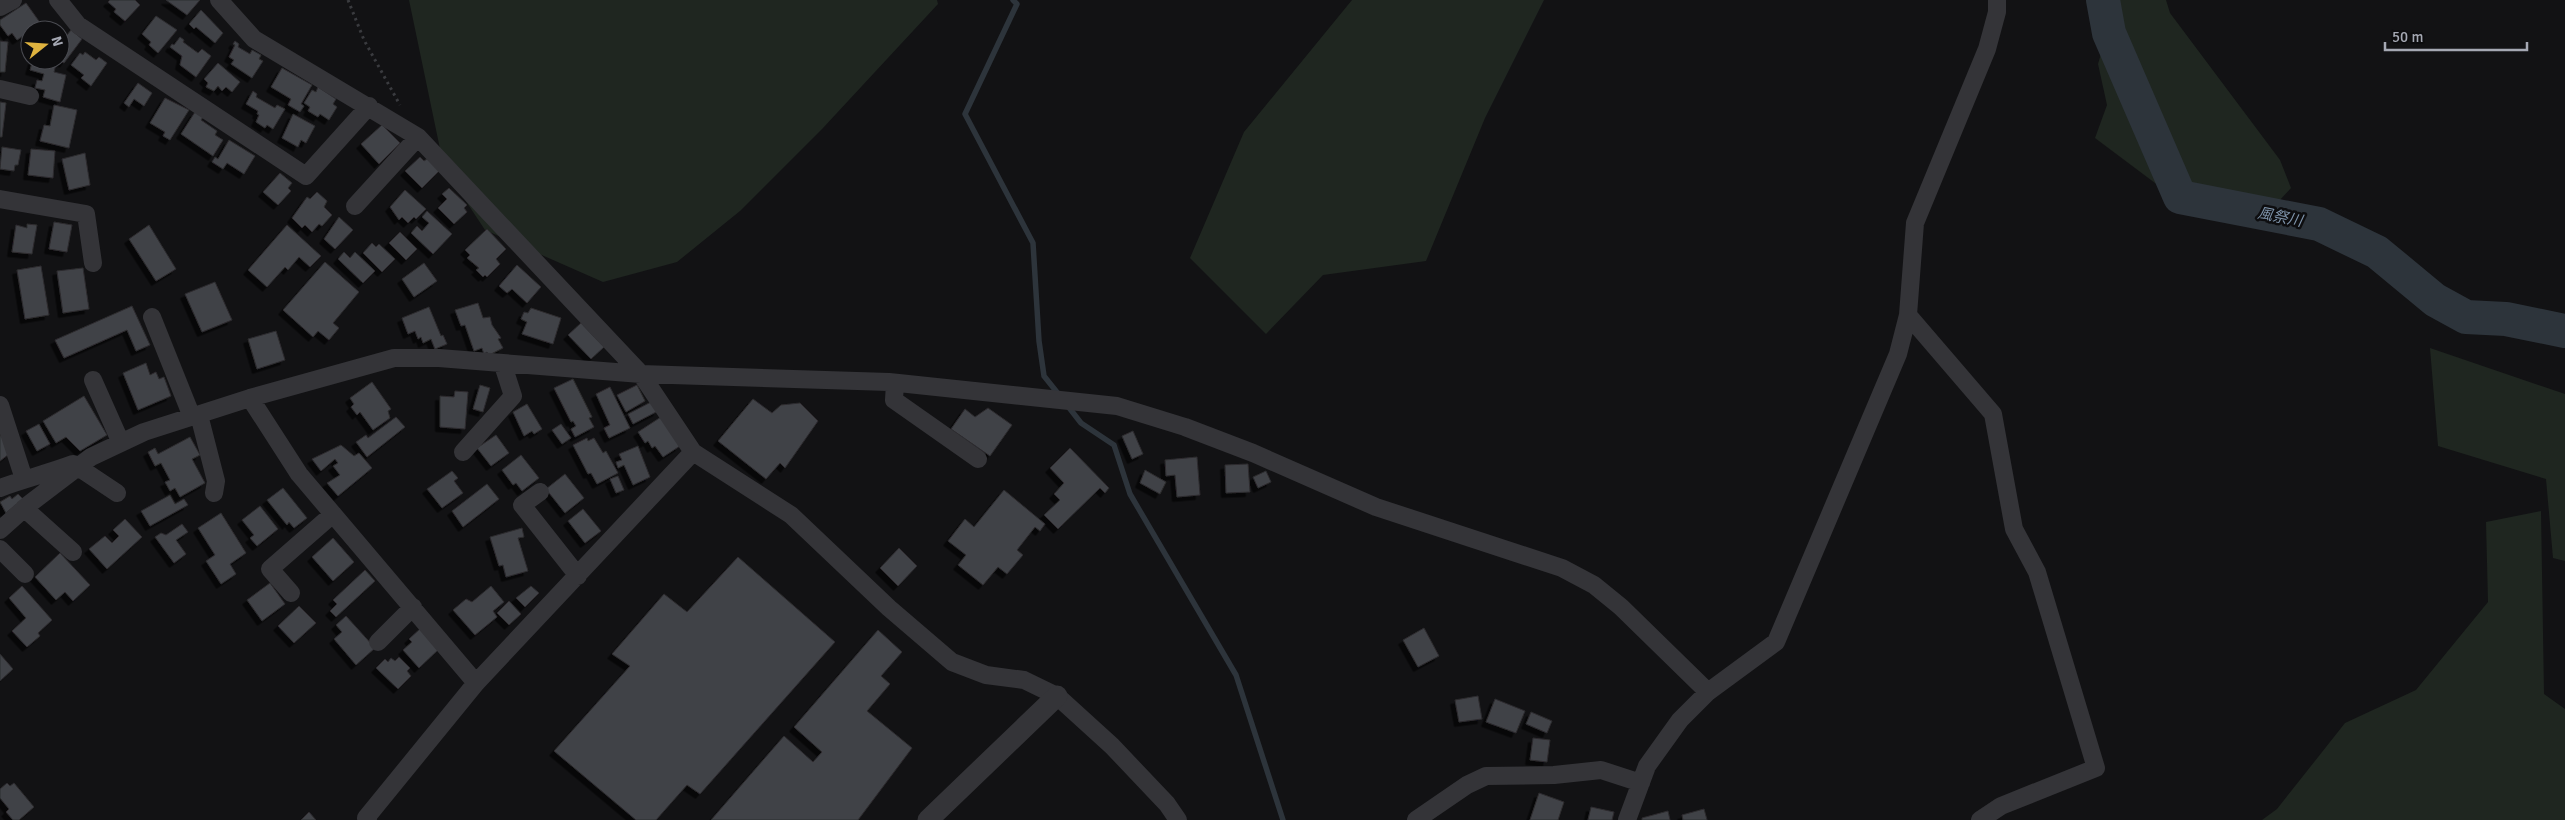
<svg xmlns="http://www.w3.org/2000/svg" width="2565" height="820" font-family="Signika,'Noto Sans JP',sans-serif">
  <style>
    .green { fill: #1f2620 }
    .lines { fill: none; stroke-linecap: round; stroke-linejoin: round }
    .stream { stroke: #2d343b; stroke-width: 5.5 }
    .river { stroke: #2d343b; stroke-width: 34 }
    .building { fill: #414247; stroke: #2d2c2f; filter: url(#shadow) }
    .path { stroke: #3a3b3f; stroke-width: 3; stroke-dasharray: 2.5 4; stroke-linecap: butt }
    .minor { stroke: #343438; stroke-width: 18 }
    .tertiary { stroke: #343438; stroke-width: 21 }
    .labels { text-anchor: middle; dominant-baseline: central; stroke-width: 5; stroke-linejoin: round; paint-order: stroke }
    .water-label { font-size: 15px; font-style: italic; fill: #7f94ab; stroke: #0d0d0f }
  </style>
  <defs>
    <filter id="shadow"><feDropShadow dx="-4.5" dy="4.5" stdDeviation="0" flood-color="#0009"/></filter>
  </defs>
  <rect width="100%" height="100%" fill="#121214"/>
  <!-- green -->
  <path class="green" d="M409,0H937L938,4L823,128L740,211L677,262L603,282L485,230L444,168Z
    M1352,0H1544L1485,118L1426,261L1323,275L1266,334L1190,258L1244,132Z
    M2117,0H2166L2170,13L2280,160L2291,188L2279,201L2254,195L2212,216L2155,183L2095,138L2107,105L2098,64Z
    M2430,348L2565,394V561L2553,558L2546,479L2438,446Z
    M2541,511L2544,694L2565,709V820H2262L2277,809L2345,723L2416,690L2488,602L2486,522Z"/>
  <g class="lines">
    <!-- stream -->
    <path class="stream" d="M1013,0L1017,4L965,114L1033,243L1039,341L1044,376L1060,396
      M1067,405L1081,423L1114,445L1130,494L1236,675L1283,820"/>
    <!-- river -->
    <path class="river" d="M2103,0L2109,33L2180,197L2319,224L2377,252L2435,300L2466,317L2506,319L2565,331"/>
  </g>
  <!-- building -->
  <path class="building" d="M110,0H135L140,5L125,21L114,12L116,9L108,2Z
    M166,0H200L187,15Z
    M26,3L41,24L17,40L12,33L8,36L0,25V20Z
    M201,10L223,33L215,43L196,27L194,29L189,24Z
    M156,16L177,30L158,53L149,45L151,42L142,34Z
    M71,30L82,39L64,63L60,60V36L63,32L67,35Z
    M180,37L184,40L183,42L198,53L202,49L211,56L196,77L180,65L182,56L170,47L172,44L174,45Z
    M0,41L8,42L5,72H0Z
    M235,41L239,44L238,47L250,54L252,50L261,55L259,59L263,61L252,78L231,64L234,60L229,57L235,45L233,44Z
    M85,52L96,60L99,57L107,63L91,86L81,78L84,75L71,65L80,53L83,55Z
    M33,60L56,64L54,72L66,75L60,102L43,97L45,90L35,88L37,80L42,81L44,74L30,70Z
    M218,63L240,82L232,92L226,87L222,91L218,86L214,91L206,87L208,83L204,79Z
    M282,68L312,85L301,104L304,106L300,112L288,105L291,99L271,87Z
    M138,83L152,93L144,106L134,99L129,107L124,103Z
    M318,87L336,99L333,104L337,107L329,120L320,114L318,117L308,111L310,107L304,103L312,90L316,92Z
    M253,91L257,94L256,97L275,108L277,105L285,109L273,129L267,125L265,128L256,122L259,115L257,114L258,111L246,104Z
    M165,98L189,110L170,140L163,136L165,132L150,123Z
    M0,102L6,103L2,137H0Z
    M54,105L77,110L69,148L40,141L44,125L50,126Z
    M195,112L203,117L201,120L217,131L215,135L223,140L213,156L181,134Z
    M293,114L315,126L306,143L301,140L298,147L282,138Z
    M382,125L400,143L379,164L361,144Z
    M229,140L255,156L244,174L227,163L223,169L212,162L215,157L218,159Z
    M2,147L21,150L18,165H15L14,171L0,169Z
    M31,149L55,151L53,178L28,175Z
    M85,153L90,185L69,190L62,159Z
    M420,157L424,161L427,159L439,171L422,188L405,171Z
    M280,173L292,183L288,188L291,191L278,205L263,192Z
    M449,188L467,205L464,208L467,212L454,224L438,208L447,199L442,194Z
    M405,190L426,209L416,219L414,217L408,223L402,217L399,220L390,207Z
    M317,192L327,201L324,207L332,215L322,226L319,224L312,232L305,225L302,228L292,218L307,197L310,199Z
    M427,211L452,234L433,254L411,233L417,226L422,231L429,223L422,217Z
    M339,217L353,230L335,249L324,239Z
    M54,222L72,225L67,252L49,249Z
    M27,224L37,225L32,254L12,252L16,225L27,228Z
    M149,225L176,269L156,281L129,239Z
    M287,225L321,256L310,267L299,257L288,270L285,267L267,287L248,270Z
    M487,229L506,249L496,259L500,264L487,277L485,275L483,277L476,270L479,268L467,258L470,255L465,250Z
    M400,232L417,249L406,260L389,243Z
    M372,243L376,247L379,244L395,259L382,272L363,253Z
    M344,252L350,258L355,252L375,271L363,283L338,259Z
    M325,262L359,292L333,323L339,328L329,340L318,331L313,337L283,310Z
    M424,263L437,281L414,297L402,279Z
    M517,265L541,287L527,303L512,289L507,293L499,286Z
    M41,266L49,315L25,319L17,270Z
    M83,268L89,309L63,313L57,271Z
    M215,282L232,320L202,332L185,294Z
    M478,303L483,318L490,317L492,325L501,338L498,339L503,348L489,355L487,352L484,354L482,348L474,351L465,325L461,326L455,310Z
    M132,306L150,345L136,351L127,330L64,358L55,340Z
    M429,307L441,336L443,335L447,344L435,349L431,339L423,343L421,337L418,339L415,331L408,334L402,318Z
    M531,308L561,318L553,344L522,334L527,322L521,319L524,312L528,313Z
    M581,323L604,347L591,359L568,335Z
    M276,331L285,360L257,369L248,339Z
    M146,363L150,375L156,372L159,379L164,377L171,396L138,410L123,373Z
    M573,379L592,417L589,418L594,427L575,437L571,429L576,426L573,421L571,422L554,388Z
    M372,382L391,409L388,411L390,418L373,430L360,412L357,415L351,407L354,404L350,398Z
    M480,385L490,388L483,412L473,409Z
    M637,385L645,401L626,412L617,395Z
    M610,387L630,428L609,438L604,428L610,425L596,394Z
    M455,391L468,392L465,429L440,427V396L454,397Z
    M84,396L107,435L80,451L66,437L56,443L43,421Z
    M753,399L772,413L781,405L800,403L818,421L785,468L780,463L766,479L718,441Z
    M653,401L658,411L633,424L628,414Z
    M527,404L542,429L534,434L532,431L524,436L513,412Z
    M988,408L1012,425L990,456L951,429L965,409L975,417Z
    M396,417L405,427L367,457L356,442L366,435L368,438Z
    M661,417L680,446L663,457L655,446L652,448L648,441L645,443L638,432Z
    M39,424L50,444L37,451L26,431Z
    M561,424L571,438L562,444L552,430Z
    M1133,431L1143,454L1132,459L1122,436Z
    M3,435L9,454L0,461V436Z
    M496,435L509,453L491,466L477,448Z
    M190,437L200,455L192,459L205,483L180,497L175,488L170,491L165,482L170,480L161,463L155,466L148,452L155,448L158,454Z
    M587,438L588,441L594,438L603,453L606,451L618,473L597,484L591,473L588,474L573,445Z
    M341,445L354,456L359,453L372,468L338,496L327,483L340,475L333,466L338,463L335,459L321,471L312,459Z
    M638,446L650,477L633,485L624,465L618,468L616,462L622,460L619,454Z
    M1070,448L1109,488L1105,493L1100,488L1058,529L1044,515L1060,500L1054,494L1064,483L1050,468Z
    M521,455L539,478L522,491L516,483L513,485L502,470Z
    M1197,457L1200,495L1177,497L1175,475L1166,476L1165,460Z
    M1248,464L1250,492L1226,493L1225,465Z
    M1145,470L1166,482L1160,494L1140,483Z
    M452,471L458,478L454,481L463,493L442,508L427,489Z
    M1266,471L1271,482L1258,488L1253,477Z
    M565,474L584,498L565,513L546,489Z
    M618,476L624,490L616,493L610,479Z
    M487,484L499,499L463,527L452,511Z
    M283,488L307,518L294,528L289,522L287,525L267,500Z
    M1004,490L1045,524L1040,531L1035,527L1017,550L1023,555L1007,574L998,567L983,585L958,565L966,555L948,541L965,519L974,527Z
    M18,494L23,499L6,513L0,502L10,496L12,499Z
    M170,495L175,504L184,499L188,505L150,526L141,511Z
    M260,506L278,529L257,546L250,538L254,535L242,520Z
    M583,509L601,531L585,543L568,521Z
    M221,513L246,553L230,564L236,574L221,584L206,561L215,555L198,528Z
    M125,519L142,537L107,569L89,549L105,536L112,543L119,536L113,530Z
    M182,524L188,532L176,540L186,554L174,563L155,537L161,533L166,535Z
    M522,528L524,537L518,538L528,571L506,577L503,565L499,566L490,537Z
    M333,538L354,562L333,581L312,557Z
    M899,548L917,566L898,586L880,568Z
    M60,553L90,585L73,601L65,592L56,600L35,577Z
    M738,557L835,642L700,794L687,785L656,820H636L554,751L630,666L612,654L664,594L687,612Z
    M365,570L375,581L336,617L330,611L337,604L333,600Z
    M270,583L285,604L262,621L247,600Z
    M22,586L52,620L38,633L40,636L27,647L12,631L26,618L9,598Z
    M491,586L504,602L493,611L497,617L475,635L453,610L466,599L472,602Z
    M531,586L539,593L525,607L516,598Z
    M509,601L521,614L509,625L497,613Z
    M299,606L316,623L294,643L278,626Z
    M346,616L375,648L356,665L334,639L342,632L336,625Z
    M421,628L439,649L419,668L403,650L412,642L409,639Z
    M1424,628L1439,656L1418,667L1403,640Z
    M878,630L902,652L881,676L890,684L867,711L912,748L858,820H711L784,736L813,762L822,752L794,727Z
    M0,654L13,669L0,681Z
    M399,657L410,668L407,671L411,676L398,689L376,668L385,659L388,662L391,658L395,661Z
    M1478,696L1482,719L1459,722L1455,700Z
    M1495,699L1525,711L1516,733L1486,722Z
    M1531,712L1552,721L1547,733L1526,724Z
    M1533,738L1550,740L1547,762L1530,760Z
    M7,783L10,786L14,783L34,807L19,820H13L6,812L9,809L0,798V789Z
    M1539,793L1564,802L1558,820H1530Z
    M1591,807L1614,812L1612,820H1588Z
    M1704,809L1707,820H1683L1682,815Z
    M1668,811L1670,820H1642V818Z
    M309,812L316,820H301Z"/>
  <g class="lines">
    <!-- path -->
    <path class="path" d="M348,0L364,40L400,105"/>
    <!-- minor -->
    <path class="minor" d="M58,0L78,25L306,176L369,106
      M219,0L254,39L418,137L641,374L693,452L791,515L889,608L952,662L986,675L1024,680L1057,696L1112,746L1167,804L1178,820
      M0,7L13,0
      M0,89L30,96
      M0,199L86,214L93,263
      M355,206L418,137
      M1908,315L1993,414L2014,529L2037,572L2096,768L2001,806L1980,820
      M152,317L192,417
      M93,380L121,443
      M895,383L894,400L978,459
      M250,398L299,474L476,683
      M0,405L24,479
      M199,415L216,481L214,493
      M463,452L513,396L503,365
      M78,467L117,493
      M0,488C24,479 49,473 73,464
      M540,492L522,505L578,576
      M24,508L73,552
      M0,530L28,505L91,457L144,432L250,398L394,358H439L641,374L889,382L1117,406L1185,427L1253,453L1376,507L1562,568L1594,585L1621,607L1708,692
      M0,549L25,574
      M291,593L270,569L333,514
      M378,642L413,607
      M368,820L366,818L476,683L693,452
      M1416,820L1467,785L1486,776L1554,775L1601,770L1641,783
      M1627,820L1647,766L1680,720L1708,692L1776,642L1898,354L1908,315L1915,223L1987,49L1997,12V0"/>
    <!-- tertiary -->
    <path class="tertiary" d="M928,820L1057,696"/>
  </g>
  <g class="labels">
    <!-- water labels -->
    <g class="water-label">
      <text transform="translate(2280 217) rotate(11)">風祭川</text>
    </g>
  </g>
  <!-- north arrow -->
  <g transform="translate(45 45) rotate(73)"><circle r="24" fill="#0d0d0f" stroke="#4a4b51"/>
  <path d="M0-4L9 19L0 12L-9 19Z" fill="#dfb33f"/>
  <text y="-8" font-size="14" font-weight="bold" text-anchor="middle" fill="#a5a8b3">N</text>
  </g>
  <!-- scale -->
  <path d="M2385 42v8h142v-8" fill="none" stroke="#a5a8b3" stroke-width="2.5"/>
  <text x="2392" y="42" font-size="15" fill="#a5a8b3" stroke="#0d0d0f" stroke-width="4" paint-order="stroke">50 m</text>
</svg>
